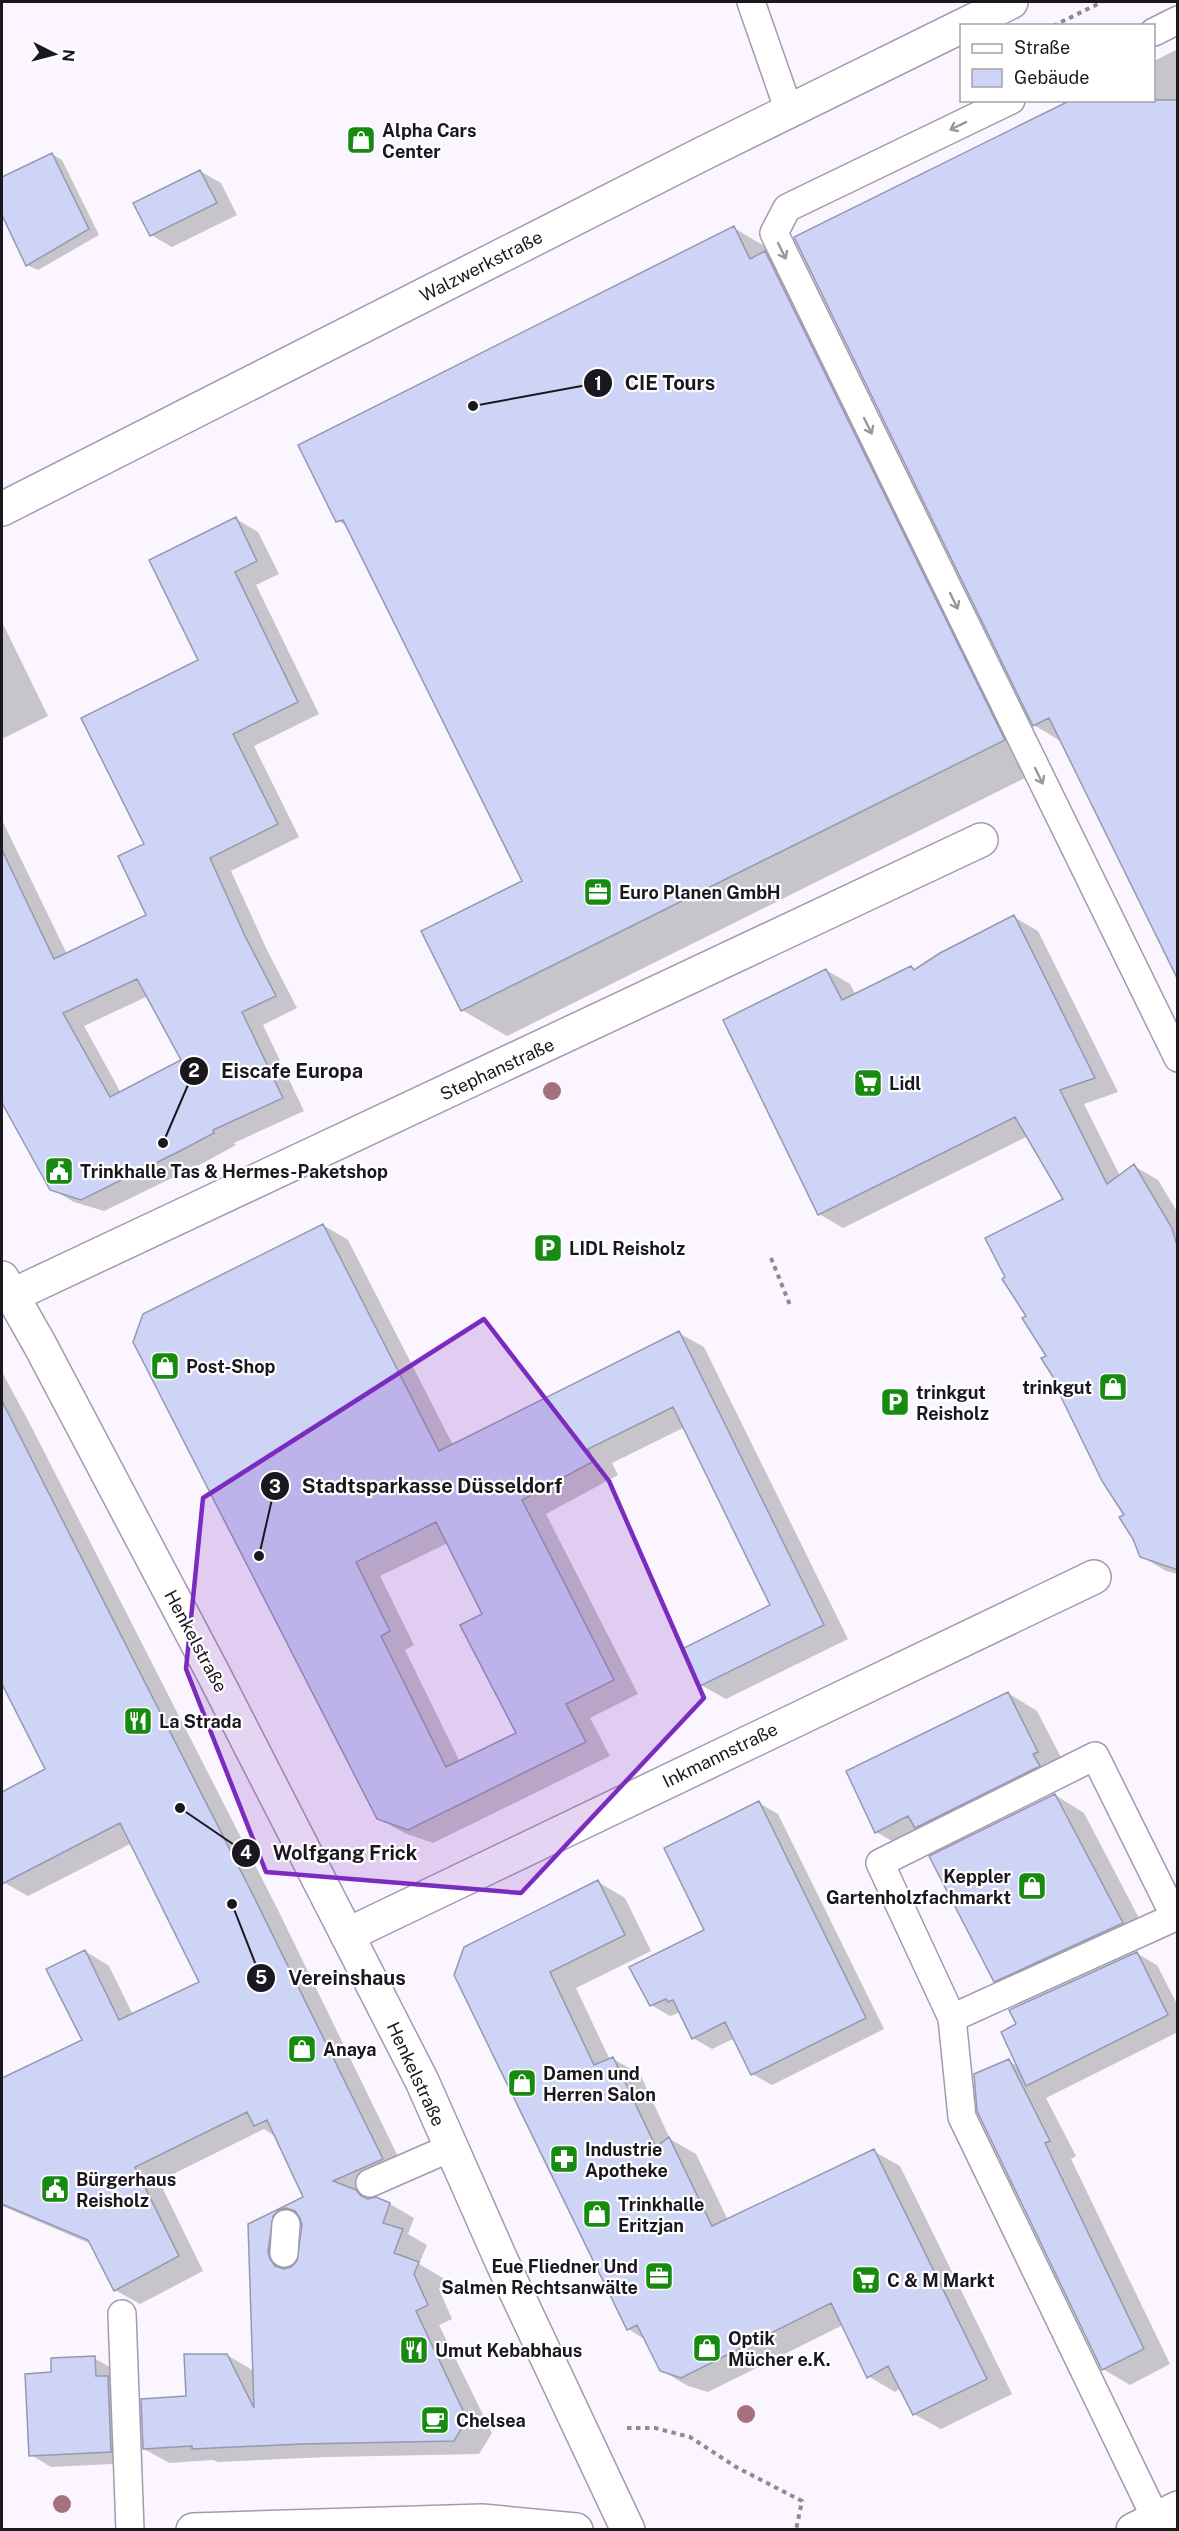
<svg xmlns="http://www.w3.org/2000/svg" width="1179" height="2531" font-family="'Public Sans',sans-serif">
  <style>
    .shadow { fill: #0003; fill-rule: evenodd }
    .building { fill: #cdd4f6; stroke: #9499af; stroke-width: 1.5; fill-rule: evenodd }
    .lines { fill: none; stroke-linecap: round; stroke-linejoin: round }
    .lane-casing { stroke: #a599ae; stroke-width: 30 }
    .street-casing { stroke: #a599ae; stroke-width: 36 }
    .secondary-casing { stroke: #a599ae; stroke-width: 36 }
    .path { stroke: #8e8a92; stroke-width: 4; stroke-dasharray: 4.5 4.5; stroke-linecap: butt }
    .lane { stroke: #fff; stroke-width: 27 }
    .street { stroke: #fff; stroke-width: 33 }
    .secondary { stroke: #fff; stroke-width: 33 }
    .tree { fill: #a57080 }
    .oneway { stroke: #98979a }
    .marked { fill: #7b2cbf; fill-opacity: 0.2; stroke: #7b2cbf; stroke-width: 4.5; stroke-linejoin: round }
    .labels { text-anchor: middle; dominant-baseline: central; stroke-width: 4.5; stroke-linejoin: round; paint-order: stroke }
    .poi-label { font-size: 18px; font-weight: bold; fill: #1b171f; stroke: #fff; text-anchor: start }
    .street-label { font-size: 18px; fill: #1b171f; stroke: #fff }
    .leader { fill: none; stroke: #1b171f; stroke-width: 2 }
    .callout-dot { fill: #1b171f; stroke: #fff; stroke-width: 2 }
    .mark-label { font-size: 18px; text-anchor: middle; font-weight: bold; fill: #fff }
    .callout-label { font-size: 20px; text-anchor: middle; font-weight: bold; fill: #1b171f; stroke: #fff; stroke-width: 4.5; stroke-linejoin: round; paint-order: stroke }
  </style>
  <rect width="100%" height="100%" fill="#faf5fe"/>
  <!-- shadow -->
  <path class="shadow" d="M1178,49V977L1062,742L1034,725L1154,100V61Z
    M52,154L62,160L99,235L38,270L27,265L2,211V179Z
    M200,171L221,183L237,215L172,247L151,235Z
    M734,228L778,254L1049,766L507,1036L462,1010L524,882L348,527L337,520Z
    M236,519L258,532L279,574L256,585L319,714L254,746L299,837L231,871L267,950L297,1008L263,1025L304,1111L234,1143L236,1145L205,1162L104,1211L74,1202L51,1189L2,1099V820L67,954L148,915L146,845L200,661ZM148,996L183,1060L121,1093L84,1026Z
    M2,622L48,716L2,739Z
    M1014,917L1038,931L1118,1092L1084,1104L1120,1176L1134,1166L1158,1180L1178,1213V1574L1166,1571L1141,1556L1126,1516L1028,1317L1065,1200L1028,1136L843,1228L819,1214L826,970L850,984L856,995L911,968L916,971Z
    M323,1225L348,1240L453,1445L679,1333L704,1347L848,1639L726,1699L701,1685L772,1606L685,1427L612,1463L618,1475L546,1514L638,1694L590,1718L610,1756L433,1843L404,1833L378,1818ZM448,1543L484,1615L518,1734L460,1762L405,1650L414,1645L380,1576Z
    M2,1372L31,1426L279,1912L406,2173L360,2194L370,2200L376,2199L390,2204L414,2218L408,2234L427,2245L419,2264L443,2278L439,2289L452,2319L439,2325L492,2433L479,2454L328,2457L218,2462L213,2460L169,2463L144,2449L187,2398L227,2355L254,2371L250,2225L305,2198L276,2137L264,2129L159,2181L203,2271L140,2304L115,2290L91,2244L2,2206V2118L8,2103L2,2089V2080L84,2040L85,1951L109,1966L133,2015L201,1982L132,1843L28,1896L3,1882L2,1878V1793L47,1770L5,1688L2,1690ZM302,2226L301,2254L294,2266L295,2237Z
    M1008,1693L1037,1711L1067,1769L906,1849L876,1832Z
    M1055,1795L1084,1813L1151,1941L1025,1998L995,1981Z
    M759,1803L778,1814L884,2029L772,2085L752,2074L735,2038L712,2049L693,2038L681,2012L670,2016L651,2005L706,1931Z
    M598,1882L625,1898L651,1951L576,1988L610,2060L613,2059L640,2074L670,2139L696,2154L728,2220L873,2151L900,2166L1012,2394L941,2429L914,2414L901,2388L895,2392L868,2376L843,2325L708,2392L688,2386L661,2370L646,2340L628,2329L456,1975Z
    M1136,1953L1157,1965L1178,2006V2032L1046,2098L1076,2156L1071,2159L1170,2364L1130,2385L1103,2369L1009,2061L1019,2067Z
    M94,2358L115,2370L132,2463L51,2467L31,2455L52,2374Z"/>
  <!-- building -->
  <path class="building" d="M1071,100H1178V980L1049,718L1033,726L794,237Z
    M52,153L89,229L26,266L2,215V177Z
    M200,170L217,203L150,236L133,203Z
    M734,226L750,259L765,251L1005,740L461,1011L421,931L522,881L343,520L336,522L298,445Z
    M236,517L257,561L235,572L298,702L233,734L278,824L210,858L245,936L276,996L242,1012L283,1098L213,1130L214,1133L182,1150L81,1200L50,1190L2,1103V850L54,959L146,915L118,856L144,844L81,718L198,660L149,560ZM137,979L181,1060L110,1097L63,1013Z
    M1014,915L1095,1078L1060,1090L1107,1184L1134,1164L1172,1228L1178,1249V1570L1140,1557L1133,1539L1119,1517L1124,1515L1102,1481L1062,1399L1055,1380L1041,1358L1046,1356L1022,1318L1026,1316L1002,1279L1005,1277L985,1238L1063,1199L1015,1117L818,1215L723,1020L826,969L842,1000L911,966L914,970L940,953Z
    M323,1224L439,1451L679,1331L824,1625L700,1686L682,1649L770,1605L673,1407L588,1449L594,1461L522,1500L614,1680L566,1704L586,1742L408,1830L377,1819L133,1342L143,1314ZM436,1522L482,1614L460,1625L516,1733L446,1767L381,1636L390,1631L356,1562Z
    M2,1401L254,1897L383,2159L333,2181L356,2190L361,2196L368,2199L376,2197L390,2203L383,2223L403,2229L394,2253L419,2262L414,2274L428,2305L416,2311L467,2419L454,2441L302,2444L192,2449V2446L143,2449L141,2399L186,2396L184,2354H227L254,2408L248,2224L303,2197L267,2120L254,2126L247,2112L135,2167L179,2256L114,2291L88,2240L2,2204V2078L82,2040L46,1969L85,1950L119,2020L199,1982L120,1823L2,1884V1792L45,1769L2,1684ZM286,2208L295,2211L300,2218L302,2225L297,2261L291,2267L284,2269L275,2266L270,2259L268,2252L273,2216L279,2210Z
    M1008,1692L1038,1752L1033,1754L1040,1766L915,1828L908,1816L875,1833L846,1771Z
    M1055,1794L1123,1923L994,1982L929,1856Z
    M759,1801L866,2018L751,2075L725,2022L692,2039L673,2000L668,2002L666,1999L650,2006L629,1967L704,1930L664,1848Z
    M598,1880L625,1935L550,1972L594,2065L613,2057L656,2147L669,2137L712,2226L874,2149L987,2379L913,2415L888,2366L867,2378L831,2303L681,2378L660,2371L637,2325L627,2330L454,1975L464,1947Z
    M1137,1952L1168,2015L1026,2086L1001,2032L1016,2024L1009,2010Z
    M1009,2059L1050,2141L1045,2143L1144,2349L1102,2370L977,2111L974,2074Z
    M95,2356L96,2376H108L111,2452L29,2456L25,2374L51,2372V2358Z"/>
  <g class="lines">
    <!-- lane casing -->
    <g class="lane-casing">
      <path id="lane" d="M751,2L789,111
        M1154,32L1178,20
        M1011,100L787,208L774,233L1178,1058
        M952,2018L1175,1917L1095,1756L880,1863L952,2018L962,2117L1156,2519
        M370,2183L450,2148
        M284,2253L286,2224
        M122,2314L130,2530"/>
    </g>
    <!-- street casing -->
    <g class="street-casing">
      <path id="street" d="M962,26L1011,2
        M2,509L702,154L962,26
        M11,1296L981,840
        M347,1935L1094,1577"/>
    </g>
    <!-- secondary casing -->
    <g class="secondary-casing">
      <path id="secondary" d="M2,1278L40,1345L213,1673L422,2081L502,2262L628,2530
        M193,2530L482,2521L576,2530
        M1133,2530L1178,2508"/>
    </g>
    <!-- path -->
    <path class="path" d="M1053,26L1102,2
      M771,1258L790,1305
      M627,2428H655L690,2437L736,2467L802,2501L796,2530"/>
    <!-- lane -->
    <use href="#lane" class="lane"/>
    <!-- street -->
    <use href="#street" class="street"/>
    <!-- secondary -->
    <use href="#secondary" class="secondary"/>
  </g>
  <!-- trees -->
  <g class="tree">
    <circle cx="552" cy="1091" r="9"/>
    <circle cx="746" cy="2414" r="9"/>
    <circle cx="62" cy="2504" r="9"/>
  </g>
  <!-- one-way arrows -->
  <defs><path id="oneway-shaft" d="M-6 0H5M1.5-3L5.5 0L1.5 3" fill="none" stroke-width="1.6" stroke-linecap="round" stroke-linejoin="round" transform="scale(1.5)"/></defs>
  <g class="oneway">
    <use href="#oneway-shaft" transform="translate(958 126) rotate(154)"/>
    <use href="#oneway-shaft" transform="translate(782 251) rotate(64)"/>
    <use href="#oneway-shaft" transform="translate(868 426) rotate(64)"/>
    <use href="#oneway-shaft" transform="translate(954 601) rotate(64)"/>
    <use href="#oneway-shaft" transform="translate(1039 776) rotate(64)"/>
  </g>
  <!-- marked area -->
  <path class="marked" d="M484,1319L609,1481L704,1698L521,1893L266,1872L186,1669L203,1498Z"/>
  <!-- icons -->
  <defs>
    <g id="shop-square" transform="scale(1.5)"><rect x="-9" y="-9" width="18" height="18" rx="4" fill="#178b10" stroke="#fff"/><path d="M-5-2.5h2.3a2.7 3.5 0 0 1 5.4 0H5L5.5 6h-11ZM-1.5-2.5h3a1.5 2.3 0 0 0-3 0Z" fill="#fff"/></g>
    <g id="office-square" transform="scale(1.5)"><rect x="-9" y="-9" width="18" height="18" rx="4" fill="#178b10" stroke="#fff"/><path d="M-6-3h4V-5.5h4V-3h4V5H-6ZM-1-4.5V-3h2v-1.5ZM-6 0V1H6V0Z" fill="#fff"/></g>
    <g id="supermarket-square" transform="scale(1.5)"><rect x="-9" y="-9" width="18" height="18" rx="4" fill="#178b10" stroke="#fff"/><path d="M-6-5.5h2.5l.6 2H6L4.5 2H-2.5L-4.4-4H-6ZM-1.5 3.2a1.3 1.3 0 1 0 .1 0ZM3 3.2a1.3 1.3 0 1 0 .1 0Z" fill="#fff"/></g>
    <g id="civic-square" transform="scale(1.5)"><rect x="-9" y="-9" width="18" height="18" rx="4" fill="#178b10" stroke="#fff"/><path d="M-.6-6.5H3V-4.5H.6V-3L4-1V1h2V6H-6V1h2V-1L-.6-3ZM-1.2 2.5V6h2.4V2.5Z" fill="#fff"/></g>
    <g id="parking-square" transform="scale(1.5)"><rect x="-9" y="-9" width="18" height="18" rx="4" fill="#178b10" stroke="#fff"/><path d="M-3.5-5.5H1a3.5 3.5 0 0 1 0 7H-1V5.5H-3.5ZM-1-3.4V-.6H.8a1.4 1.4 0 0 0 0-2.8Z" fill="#fff"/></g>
    <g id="restaurant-square" transform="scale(1.5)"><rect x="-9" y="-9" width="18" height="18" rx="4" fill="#178b10" stroke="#fff"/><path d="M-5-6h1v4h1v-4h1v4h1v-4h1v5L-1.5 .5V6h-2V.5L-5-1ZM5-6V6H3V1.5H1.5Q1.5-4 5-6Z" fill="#fff"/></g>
    <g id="pharmacy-square" transform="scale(1.5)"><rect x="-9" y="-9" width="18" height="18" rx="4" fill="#178b10" stroke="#fff"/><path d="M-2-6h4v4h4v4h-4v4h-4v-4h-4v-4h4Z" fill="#fff"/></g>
    <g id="cafe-square" transform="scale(1.5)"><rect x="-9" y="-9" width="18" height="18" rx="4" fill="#178b10" stroke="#fff"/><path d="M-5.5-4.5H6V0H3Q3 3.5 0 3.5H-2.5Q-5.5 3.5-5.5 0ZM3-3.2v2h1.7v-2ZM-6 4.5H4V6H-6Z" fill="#fff"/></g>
  </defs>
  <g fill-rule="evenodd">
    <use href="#shop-square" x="361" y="140"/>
    <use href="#office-square" x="598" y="892"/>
    <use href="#supermarket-square" x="868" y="1083"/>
    <use href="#civic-square" x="59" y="1171"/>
    <use href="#parking-square" x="548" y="1248"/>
    <use href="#shop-square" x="165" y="1366"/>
    <use href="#shop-square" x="1113" y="1387"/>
    <use href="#parking-square" x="895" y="1402"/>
    <use href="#restaurant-square" x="138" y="1721"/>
    <use href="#shop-square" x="1032" y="1886"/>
    <use href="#shop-square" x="302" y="2049"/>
    <use href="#shop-square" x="522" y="2083"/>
    <use href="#pharmacy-square" x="564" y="2159"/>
    <use href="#civic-square" x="55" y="2189"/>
    <use href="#shop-square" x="597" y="2214"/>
    <use href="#office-square" x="659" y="2276"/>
    <use href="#supermarket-square" x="866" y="2280"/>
    <use href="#shop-square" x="707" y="2348"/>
    <use href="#restaurant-square" x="414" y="2350"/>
    <use href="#cafe-square" x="435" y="2420"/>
  </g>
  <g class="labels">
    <!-- poi labels -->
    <g class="poi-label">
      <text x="382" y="130">Alpha Cars<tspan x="382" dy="21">Center</tspan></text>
      <text x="619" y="892">Euro Planen GmbH</text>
      <text x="889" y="1083">Lidl</text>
      <text x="80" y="1171">Trinkhalle Tas &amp; Hermes-Paketshop</text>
      <text x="569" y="1248">LIDL Reisholz</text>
      <text x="186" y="1366">Post-Shop</text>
      <text x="1092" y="1387" text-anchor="end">trinkgut</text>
      <text x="916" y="1392">trinkgut<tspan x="916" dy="21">Reisholz</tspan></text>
      <text x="159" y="1721">La Strada</text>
      <text x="1011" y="1876" text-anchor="end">Keppler<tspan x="1011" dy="21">Gartenholzfachmarkt</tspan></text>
      <text x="323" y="2049">Anaya</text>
      <text x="543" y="2073">Damen und<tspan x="543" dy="21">Herren Salon</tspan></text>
      <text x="585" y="2149">Industrie<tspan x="585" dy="21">Apotheke</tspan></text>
      <text x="76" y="2179">Bürgerhaus<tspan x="76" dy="21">Reisholz</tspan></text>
      <text x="618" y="2204">Trinkhalle<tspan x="618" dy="21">Eritzjan</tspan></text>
      <text x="638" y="2266" text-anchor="end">Eue Fliedner Und<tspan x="638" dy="21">Salmen Rechtsanwälte</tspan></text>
      <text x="887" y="2280">C &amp; M Markt</text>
      <text x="728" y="2338">Optik<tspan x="728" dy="21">Mücher e.K.</tspan></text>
      <text x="435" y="2350">Umut Kebabhaus</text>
      <text x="456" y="2420">Chelsea</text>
    </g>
    <!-- street labels -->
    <g class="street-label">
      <text transform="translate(481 266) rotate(-27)">Walzwerkstraße</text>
      <text transform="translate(497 1069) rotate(-25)">Stephanstraße</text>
      <text transform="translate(196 1641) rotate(62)">Henkelstraße</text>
      <text transform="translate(720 1755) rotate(-26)">Inkmannstraße</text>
      <text transform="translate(416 2074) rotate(65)">Henkelstraße</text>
    </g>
  </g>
  <!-- callouts -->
  <path class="leader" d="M473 406L598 383M163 1143L194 1071M259 1556L275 1486M180 1808L246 1853M232 1904L261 1978"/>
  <g class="callout-dot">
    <circle cx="473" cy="406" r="6"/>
    <circle cx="163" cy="1143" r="6"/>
    <circle cx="259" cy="1556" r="6"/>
    <circle cx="180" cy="1808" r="6"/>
    <circle cx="232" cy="1904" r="6"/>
    <circle cx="598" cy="383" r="15"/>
    <circle cx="194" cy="1071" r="15"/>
    <circle cx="275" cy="1486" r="15"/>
    <circle cx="246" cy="1853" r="15"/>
    <circle cx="261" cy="1978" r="15"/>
  </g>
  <g class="mark-label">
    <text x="598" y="390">1</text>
    <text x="194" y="1077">2</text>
    <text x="275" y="1493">3</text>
    <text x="246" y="1859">4</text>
    <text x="261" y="1984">5</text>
  </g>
  <g class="callout-label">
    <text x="670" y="390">CIE Tours</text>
    <text x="292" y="1078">Eiscafe Europa</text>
    <text x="432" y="1493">Stadtsparkasse Düsseldorf</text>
    <text x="345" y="1860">Wolfgang Frick</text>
    <text x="347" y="1985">Vereinshaus</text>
  </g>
  <!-- border -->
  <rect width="1179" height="2531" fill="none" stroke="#1b171f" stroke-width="6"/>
  <!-- legend -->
  <rect x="960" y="24" width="195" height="78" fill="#ffffff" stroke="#a4a2a5" stroke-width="1.5"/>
  <rect x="972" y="44" width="30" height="9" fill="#ffffff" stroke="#a4a2a5" stroke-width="1.5"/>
  <text x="1014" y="54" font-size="18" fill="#1b171f">Straße</text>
  <rect x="972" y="69" width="30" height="18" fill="#cdd4f6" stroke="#a4a2a5" stroke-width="1.5"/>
  <text x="1014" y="84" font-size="18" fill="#1b171f">Gebäude</text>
  <!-- north arrow -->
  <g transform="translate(54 54) rotate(96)" stroke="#ffffff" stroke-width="4.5" paint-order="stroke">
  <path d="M0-4.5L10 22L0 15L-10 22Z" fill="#1b171f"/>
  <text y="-9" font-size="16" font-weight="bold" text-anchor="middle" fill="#1b171f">N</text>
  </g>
</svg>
